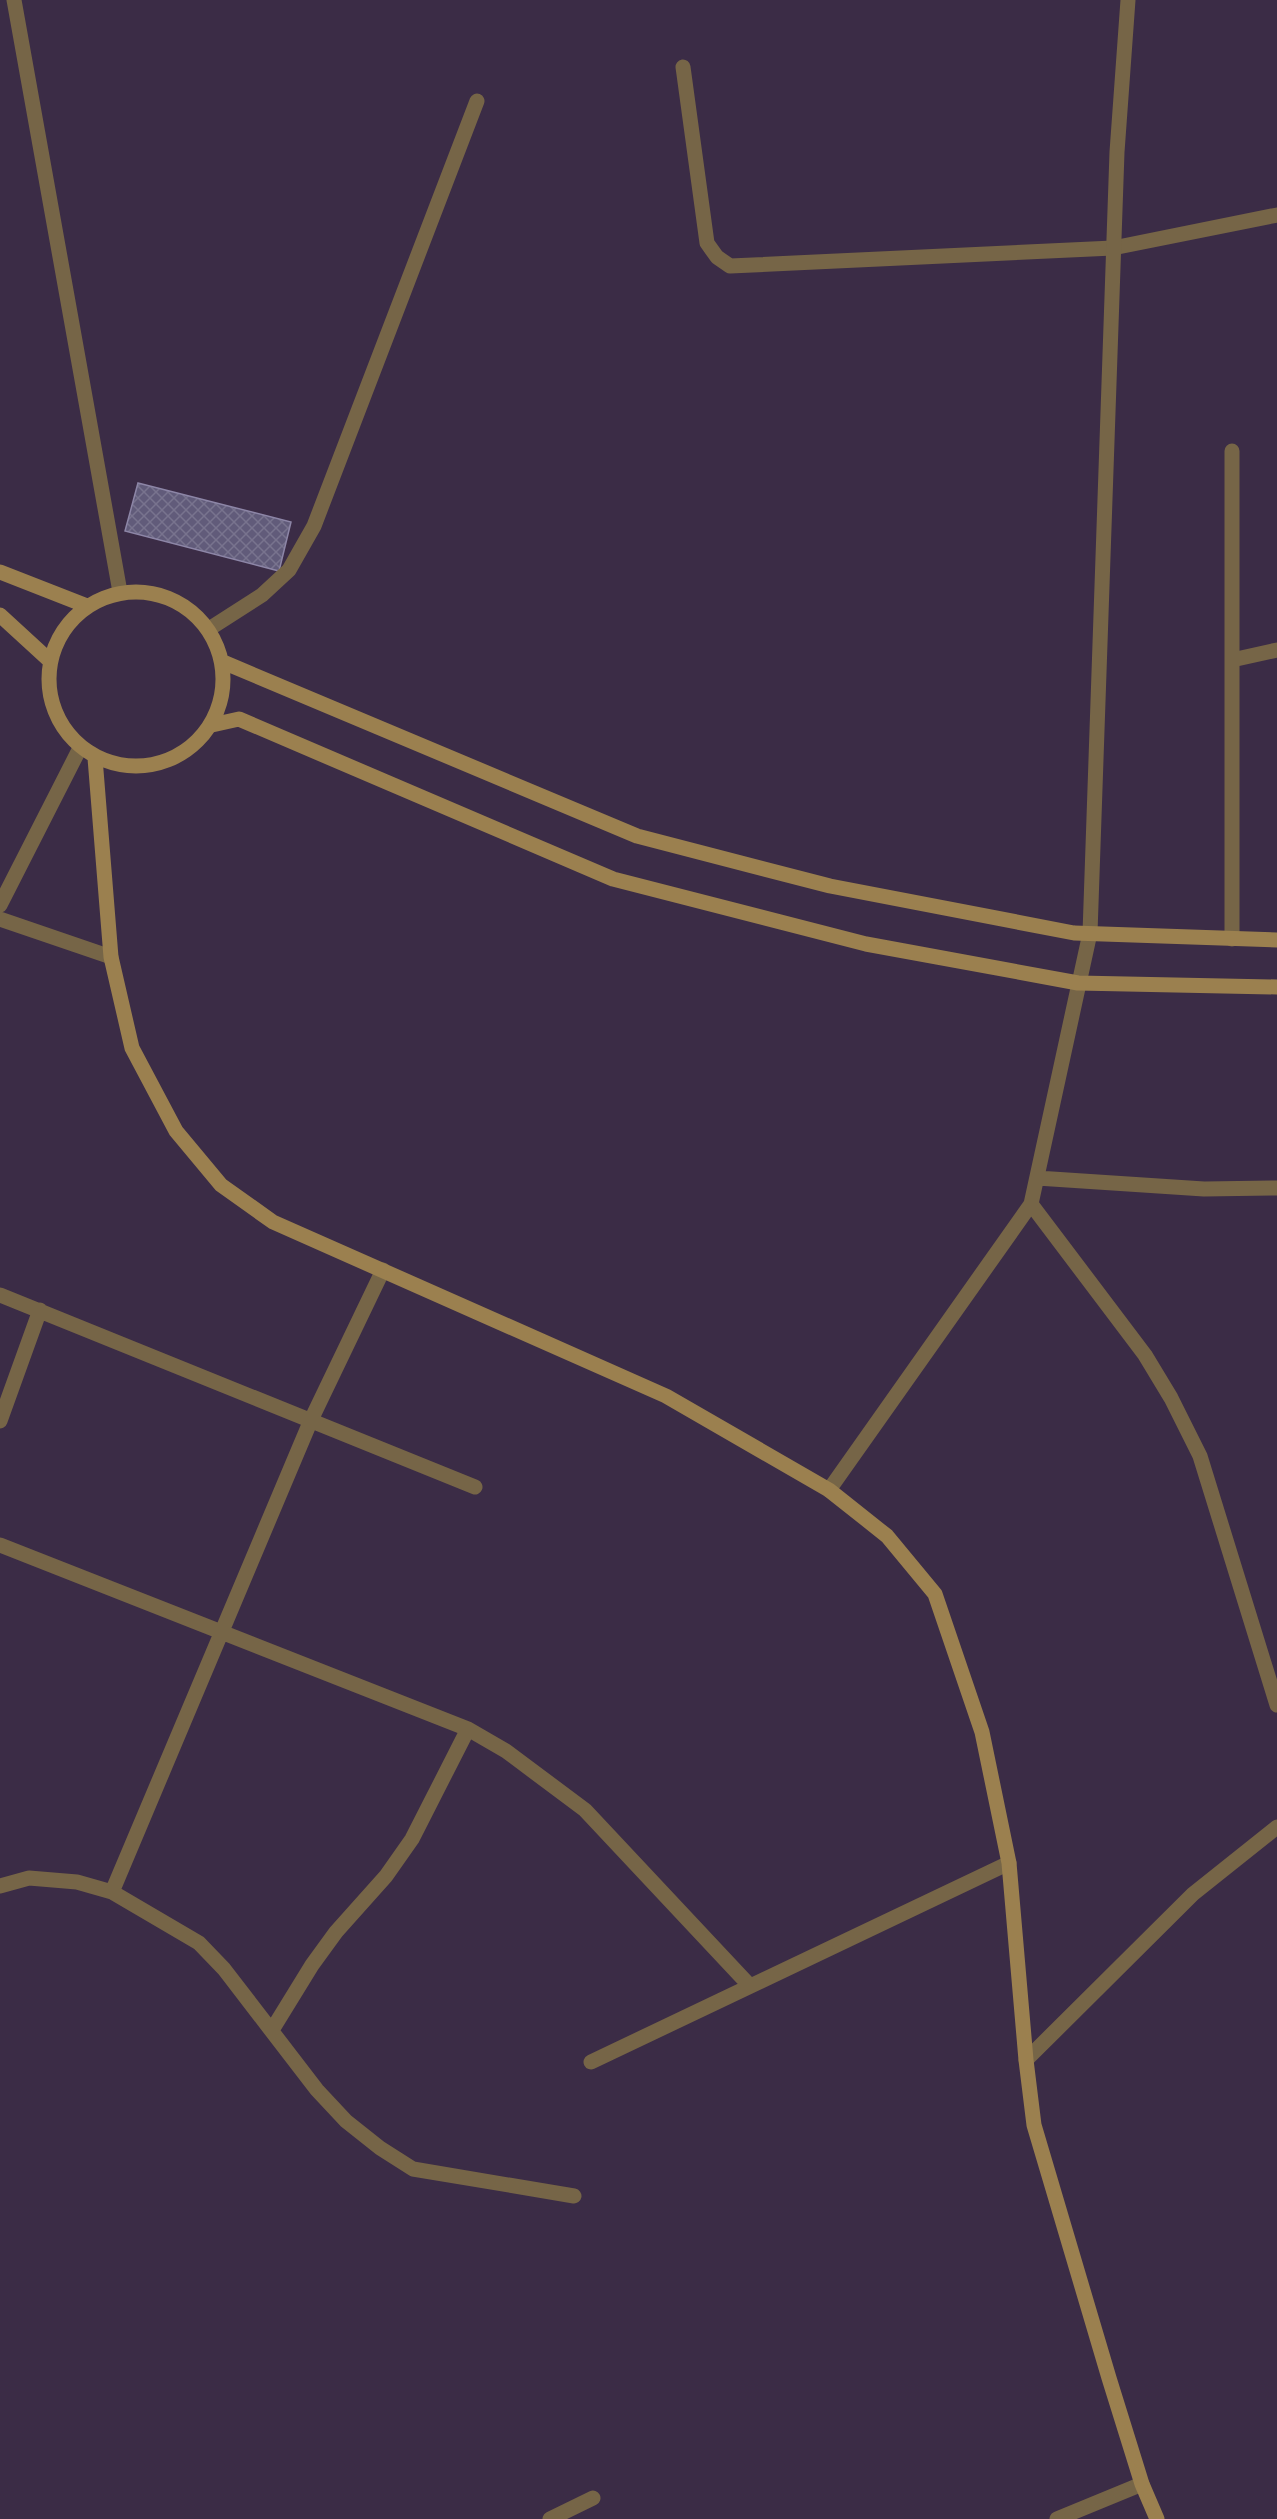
<svg xmlns="http://www.w3.org/2000/svg" width="1277" height="2519" font-family="'Exo 2',sans-serif">
  <style>
    .building { fill: url(#building-cross-hatch); stroke: #8d86a7; stroke-width: 1.5 }
    .lines { fill: none; stroke-linecap: round; stroke-linejoin: round }
    .lane { stroke: #766547; stroke-width: 15 }
    .street { stroke: #766547; stroke-width: 15 }
    .secondary { stroke: #9b804f; stroke-width: 15 }
  </style>
  <defs>
    <pattern id="building-cross-hatch" width="8" height="8" patternUnits="userSpaceOnUse" patternTransform="scale(1.5)"><rect width="8" height="8" fill="#615b7a"/><path d="M0 0l8 8M0 8l8-8" fill="none" stroke="#78738e"/></pattern>
  </defs>
  <rect width="100%" height="100%" fill="#3b2c46"/>
  <!-- building -->
  <path class="building" d="M138,483L291,522L279,571L125,531Z"/>
  <g class="lines">
    <!-- lane -->
    <path class="lane" d="M683,67L707,243L717,257L730,266L1113,248L1277,215"/>
    <!-- street -->
    <path class="street" d="M14,0L120,592
      M209,629L262,595L289,570L314,526L477,101
      M1232,660L1277,650
      M0,905L80,748
      M0,919L111,957
      M1232,939V451
      M1037,1178L1204,1189L1277,1188
      M1031,1204L1145,1355L1171,1398L1200,1456L1277,1705
      M0,1295L475,1487
      M0,1421L40,1310
      M829,1490L1031,1204L1090,933L1117,152L1128,0
      M0,1545L468,1729L506,1751L585,1810L750,1986
      M0,1886L29,1878L77,1882L112,1892L199,1943L224,1969L317,2090L346,2121L380,2148L413,2169L574,2196
      M112,1892L311,1420L383,1270
      M272,2030L312,1965L336,1932L386,1876L412,1839L468,1729
      M1026,2060L1193,1894L1277,1827
      M591,2062L1009,1863
      M550,2519L593,2498
      M1057,2519L1142,2484"/>
    <!-- secondary -->
    <path class="secondary" d="M0,572L87,606
      M49 679a87 87 0 1 1 174 0a87 87 0 1 1-174 0Z
      M0,615L49,660
      M223,662L637,836L830,886L1074,933L1277,940
      M212,725L239,719L613,879L866,944L1078,983L1277,987
      M95,758L111,957L132,1048L176,1131L221,1185L273,1222L666,1396L829,1490L887,1536L935,1594L982,1732L1009,1863L1026,2060L1034,2125L1109,2378L1142,2484L1157,2519"/>
  </g>
</svg>
